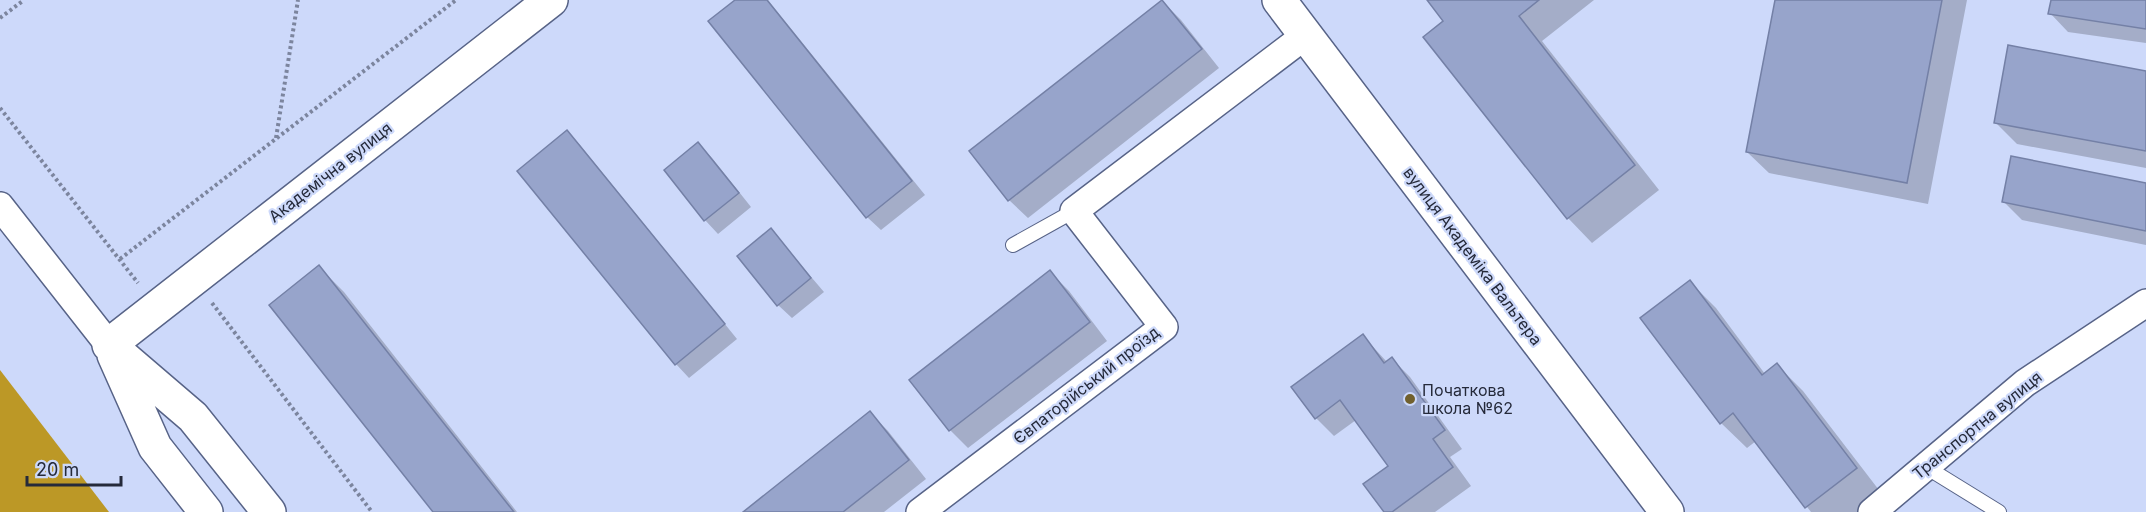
<svg xmlns="http://www.w3.org/2000/svg" width="2146" height="512" font-family="Inter,sans-serif">
  <style>
    .forest { fill: #bc9826 }
    .shadow { fill: #0003 }
    .building { fill: #97a4cb; stroke: #7480a6; stroke-width: 1.5 }
    .lines { fill: none; stroke-linecap: round; stroke-linejoin: round }
    .lane-casing { stroke: #576387; stroke-width: 16 }
    .street-casing { stroke: #576387; stroke-width: 30 }
    .secondary-casing { stroke: #576387; stroke-width: 36 }
    .path { stroke: #7c859e; stroke-width: 4; stroke-dasharray: 3 3; stroke-linecap: butt }
    .lane { stroke: #fff; stroke-width: 14 }
    .street { stroke: #fff; stroke-width: 27 }
    .secondary { stroke: #fff; stroke-width: 33 }
    .poi-dot { fill: #71602e; stroke: #cdd9fa; stroke-width: 2 }
    .labels { text-anchor: middle; dominant-baseline: central; stroke-width: 4.5; stroke-linejoin: round; paint-order: stroke }
    .street-label { font-size: 16px; fill: #252a3a; stroke: #cdd9fa }
    .poi-label { font-size: 16px; fill: #252a3a; stroke: #cdd9fa; text-anchor: start }
  </style>
  <rect width="100%" height="100%" fill="#cdd9fa"/>
  <!-- forest -->
  <path class="forest" d="M0,370L109,512H0Z"/>
  <!-- shadow -->
  <path class="shadow" d="M737,0H768L925,195L881,230L867,217Z
    M1429,0H1594L1542,41L1659,190L1592,243L1568,218L1445,21Z
    M1776,0H1967L1928,204L1769,173L1747,152Z
    M2052,0H2146V43L2068,32L2050,13Z
    M1163,2L1181,20L1219,68L1028,218L1009,200Z
    M2146,72V168L2017,144L1995,122Z
    M567,132L580,145L737,339L689,378L676,364Z
    M698,144L712,158L751,207L718,234L705,220L666,171Z
    M2146,185V245L2022,220L2003,201Z
    M771,230L824,292L792,318L778,305Z
    M319,267L344,292L517,512H435Z
    M1050,272L1069,291L1107,341L968,448L950,430Z
    M1690,282L1716,308L1765,374L1777,365L1803,391L1882,494L1859,512H1811L1756,441L1747,448L1721,423Z
    M1363,336L1387,362L1392,359L1410,377L1462,449L1450,457L1471,486L1435,512H1386L1390,467L1356,420L1334,436L1316,418Z
    M870,413L888,431L926,479L884,512H746Z"/>
  <!-- building -->
  <path class="building" d="M735,0H767L912,181L866,218L708,21Z
    M1162,0L1202,49L1008,201L969,151Z
    M1427,0H1539L1519,16L1635,165L1567,219L1423,37L1443,21Z
    M1775,0H1942L1907,183L1746,152Z
    M2051,0H2146V29L2048,14Z
    M2008,45L2146,71V151L1994,123Z
    M567,130L725,324L675,365L517,171Z
    M698,142L739,193L704,221L664,170Z
    M2011,156L2146,183V231L2002,202Z
    M771,228L811,278L777,306L737,256Z
    M319,265L389,354L514,512H433L269,305Z
    M1050,270L1090,322L949,431L909,380Z
    M1690,280L1762,375L1777,363L1857,468L1805,508L1733,413L1720,424L1640,318Z
    M1363,334L1384,363L1392,357L1445,430L1433,439L1453,467L1392,512H1384L1363,484L1388,466L1340,400L1315,419L1291,387Z
    M870,411L909,460L843,512H743Z"/>
  <g class="lines">
    <!-- lane casing -->
    <g class="lane-casing">
      <path id="lane" d="M1013,245L1074,211
        M1926,467L1999,512"/>
    </g>
    <!-- street casing -->
    <g class="street-casing">
      <path id="street" d="M0,206L109,345
        M920,512L1164,327L1074,211L1306,35
        M1872,512L2025,383L2146,303"/>
    </g>
    <!-- secondary casing -->
    <g class="secondary-casing">
      <path id="secondary" d="M1279,0L1667,512
        M109,345L551,0
        M109,345L193,417L269,512
        M114,355L155,447L206,512"/>
    </g>
    <!-- path -->
    <path class="path" d="M0,18L24,0
      M0,108L138,283
      M276,138L298,0
      M120,259L456,0
      M212,303L372,512"/>
    <!-- lane -->
    <use href="#lane" class="lane"/>
    <!-- street -->
    <use href="#street" class="street"/>
    <!-- secondary -->
    <use href="#secondary" class="secondary"/>
  </g>
  <!-- markers -->
  <circle class="poi-dot" cx="1410" cy="399" r="6"/>
  <g class="labels">
    <!-- street labels -->
    <g class="street-label">
      <text transform="translate(330 172) rotate(-38)">Академічна вулиця</text>
      <text transform="translate(1473 256) rotate(53)">вулиця Академіка Вальтера</text>
      <text transform="translate(1086 385) rotate(-38)">Євпаторійський проїзд</text>
      <text transform="translate(1977 425) rotate(-39)">Транспортна вулиця</text>
    </g>
    <!-- poi labels -->
    <g class="poi-label">
      <text x="1422" y="390">Початкова<tspan x="1422" dy="18">школа №62</tspan></text>
    </g>
  </g>
  <!-- scale -->
  <path d="M27 476v9h94v-9" fill="none" stroke="#252a3a" stroke-width="3"/>
  <text x="36" y="476" font-size="18" fill="#252a3a" stroke="#cdd9fa" stroke-width="4.5" paint-order="stroke">20 m</text>
</svg>
